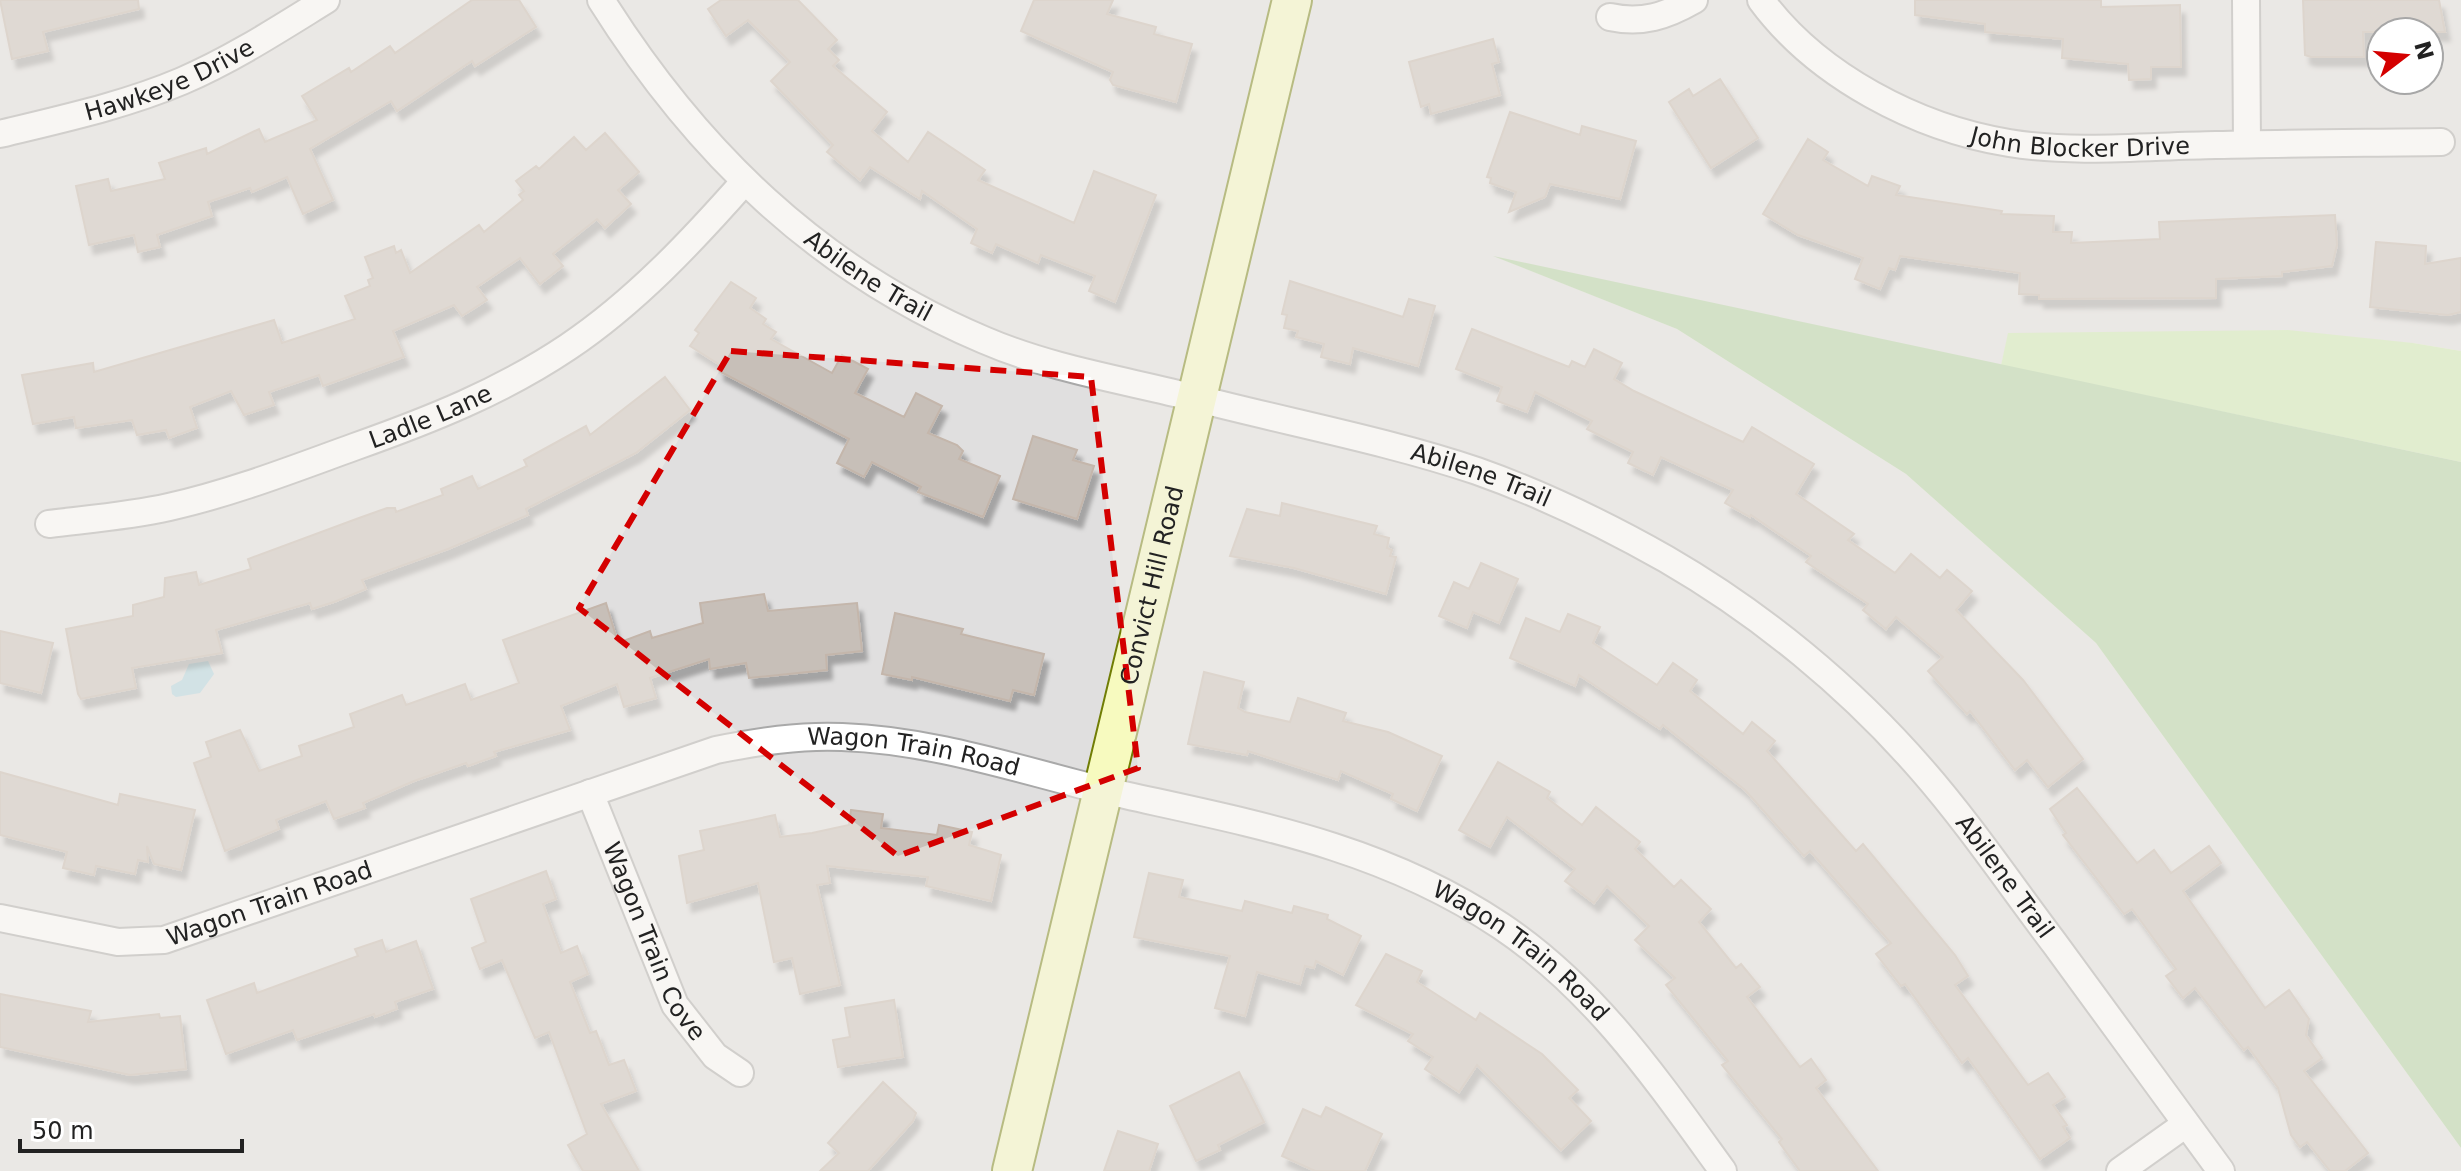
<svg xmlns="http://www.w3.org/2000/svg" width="2461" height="1171" font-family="'DejaVu Sans',sans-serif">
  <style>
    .residential { fill: #e0dfdf; fill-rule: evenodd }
    .grass { fill: #cdebb0 }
    .forest { fill: #add19e }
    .water { fill: #aad3df }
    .building { fill: #c7bfb8; stroke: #c4b6ab; stroke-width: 2; filter: url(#shadow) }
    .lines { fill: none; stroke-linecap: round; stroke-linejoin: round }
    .street-casing { stroke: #a9a9a9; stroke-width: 30 }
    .secondary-casing { stroke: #707d05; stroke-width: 42 }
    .street { stroke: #fff; stroke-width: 26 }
    .secondary { stroke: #f7fabf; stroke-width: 38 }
    .marked { fill: none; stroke: #d40000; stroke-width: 6; stroke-dasharray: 16 10; stroke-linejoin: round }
    .labels { text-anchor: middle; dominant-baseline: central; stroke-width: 6; stroke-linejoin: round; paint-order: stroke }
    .street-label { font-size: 24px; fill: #222; stroke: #fff }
  </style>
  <defs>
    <filter id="shadow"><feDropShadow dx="5" dy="9" stdDeviation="2" flood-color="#0004"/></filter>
  </defs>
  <rect width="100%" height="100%" fill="#f2efe9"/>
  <!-- residential -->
  <path class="residential" d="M0,0H2461V351L2413,343L2009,333L2001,365L1499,258L1677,329L1906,474L2096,643L2461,1148V1171H0ZM2381,32H2429V80H2381Z"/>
  <!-- grass -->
  <path class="grass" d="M2288,330L2413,343L2461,351V462L2001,365L2008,333Z"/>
  <!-- forest -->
  <path class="forest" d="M1493,256L2461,462V1148L2096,643L1906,474L1677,329Z"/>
  <!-- water -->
  <path class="water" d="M208,661L214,674L200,693L176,697L172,694L171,686L182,680L189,664Z"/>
  <!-- building -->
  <path class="building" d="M0,0H138L139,9L43,32L48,51L12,59Z
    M472,0H519L536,27L475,66L472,61L397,111L391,101L310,149L333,200L303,214L287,177L252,192L250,188L208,202L212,216L157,235L160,247L138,252L134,235L89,245L76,186L108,179L111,191L165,179L159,163L206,148L207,154L259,129L265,142L317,120L302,96L349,68L351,72L390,46L395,53Z
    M721,0H798L837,40L828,49L839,60L833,66L887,112L872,131L908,162L928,132L985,170L978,180L1074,223L1094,171L1156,195L1115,302L1089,291L1095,276L1041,255L1038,263L996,244L992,253L971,243L977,229L922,191L920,199L870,167L860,180L827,152L833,145L771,81L790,62L748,20L726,36L708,9Z
    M1034,0H1113L1107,14L1156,27L1154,34L1192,44L1176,102L1113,85L1110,80L1113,72L1021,31Z
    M1915,0H2101V7L2180,5L2181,67H2151V79L2129,80L2128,64L2062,58L2063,39L1985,32V24L1915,15Z
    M2303,0H2439L2445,32H2363L2364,57H2311L2305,55Z
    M1493,39L1499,62L1492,64L1500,95L1431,114L1429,104L1421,107L1409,62Z
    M1720,79L1758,138L1711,168L1669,102L1689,89L1693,96Z
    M1510,112L1580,135L1582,126L1636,141L1620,199L1550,184L1545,197L1509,212L1516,192L1490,183L1491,178L1487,177Z
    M605,133L639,172L618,190L631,204L605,228L597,219L553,254L563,266L540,284L520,258L477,287L487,300L462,316L454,305L393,331L404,357L323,386L319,375L269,392L274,405L244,415L231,391L190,407L197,428L169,438L166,430L137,435L132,420L76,428L74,417L33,424L22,375L93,363L94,372L274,320L282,343L355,319L345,296L370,286L368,280L373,278L365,257L394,246L396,253L401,250L410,273L479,225L484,232L523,200L519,195L524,191L516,181L536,166L539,169L574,137L586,150Z
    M1808,139L1828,152L1823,160L1868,186L1872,176L1900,186L1896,195L2002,211L2001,214L2054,216L2053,232H2072L2071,243L2160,239L2159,222L2335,215L2337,245L2332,266L2282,272V276L2216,279V298L2039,299V295L2019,294L2020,273L1900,256L1895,270L1889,268L1880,289L1855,279L1863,258L1798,235L1763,214Z
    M2376,242L2426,246L2425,264L2461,258V312L2448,315L2370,307Z
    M1290,281L1403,317L1409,299L1435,306L1418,366L1353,348L1350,364L1321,357L1324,344L1296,337L1298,331L1284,328L1287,315L1282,314Z
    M731,282L756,298L750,308L766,319L763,324L776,332L771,339L832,373L842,355L868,369L855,393L904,417L916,393L942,406L928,433L957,445L963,451L959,459L1000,476L983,517L918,492L921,487L872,462L864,477L837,463L849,439L719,371L720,365L690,346L699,333L695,330Z
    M1472,329L1569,367L1572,361L1585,367L1594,349L1622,363L1614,379L1634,391L1743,442L1752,427L1814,464L1796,494L1854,534L1848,540L1895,573L1911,554L1940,578L1947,570L1972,591L1956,610L2023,680L2083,759L2048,787L2027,760L2015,770L1970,711L1967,714L1928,671L1943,657L1896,617L1886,629L1863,610L1868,604L1806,562L1811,556L1751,515L1750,517L1725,503L1733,490L1661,457L1653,475L1628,463L1633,452L1587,429L1592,421L1535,392L1527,412L1497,401L1502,387L1456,369Z
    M665,377L690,410L636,453L526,509L528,515L448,549L362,580L366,589L334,602L312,609L310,603L216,630L222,653L132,668L136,688L81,699L78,694L66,629L133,616V605L164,597L165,578L196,572L199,585L251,569L248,559L359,518L387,508H395L396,512L443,495L441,489L472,476L478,489L527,466L524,460L586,426L590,435Z
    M1033,436L1077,450L1073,460L1094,466L1077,519L1013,499Z
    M1282,503L1377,526L1374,534L1389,538L1387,548L1392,550L1390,556L1396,557L1386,594L1294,568L1230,556L1247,509L1280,516Z
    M1481,563L1518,579L1499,623L1473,612L1467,628L1439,616L1454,582L1469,589Z
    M764,594L768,611L857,603L862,651L826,655L827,670L749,678L746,663L710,669L709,659L650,678L656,698L624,707L617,684L561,706L570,730L494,752L496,756L468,766L466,763L414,781L363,803L365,808L334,819L326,801L276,820L279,829L225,851L194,763L211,757L206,742L240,730L259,771L302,756L299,746L354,727L350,714L402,695L406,705L465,684L471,700L519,683L503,640L606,603L618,643L650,631L652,638L703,623L700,603Z
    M895,613L963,629L961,634L1044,654L1034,695L1013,690L1010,701L912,677V680L882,674Z
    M1568,614L1600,627L1593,643L1657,685L1673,663L1697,680L1690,691L1743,734L1752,722L1775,741L1767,751L1856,851L1863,844L1955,955L1968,976L1955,985L2028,1085L2048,1073L2065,1097L2053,1105L2067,1125L2063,1127L2070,1138L2040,1159L1968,1058L1962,1063L1905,984L1901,986L1876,954L1891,943L1810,851L1804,856L1745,790L1663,725L1660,729L1579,675L1575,686L1510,658L1526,618L1560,632Z
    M0,631L53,643L41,693L0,683Z
    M1204,672L1244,682L1238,708L1245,712L1290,722L1298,698L1346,713L1343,721L1388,732L1442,756L1417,811L1391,799L1393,794L1341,771L1338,780L1248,751L1247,755L1188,744Z
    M1498,762L1550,792L1547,798L1582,825L1596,807L1640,842L1635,849L1674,887L1681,880L1711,909L1699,922L1736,968L1741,964L1760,987L1747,997L1800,1067L1811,1059L1826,1080L1816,1088L1878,1171H1800L1779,1142L1782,1139L1722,1065L1728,1061L1666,985L1675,978L1635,940L1649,926L1607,886L1594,903L1565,881L1575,869L1507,817L1490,847L1459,830Z
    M0,772L118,805L120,794L195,810L181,870L154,864L147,846L148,862L138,860L135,874L96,866L94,875L63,868L67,852L0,835Z
    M2077,788L2137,863L2154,850L2171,873L2209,846L2221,863L2183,891L2265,1008L2289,990L2309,1019L2306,1035L2322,1058L2304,1071L2368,1153L2345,1171H2330L2307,1142L2300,1147L2291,1135L2278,1088L2248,1047L2244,1050L2195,988L2183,998L2166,976L2176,969L2132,909L2124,914L2063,835L2066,833L2050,809Z
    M851,810L883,814L881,828L937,835L939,825L972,832L969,845L1001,855L991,901L926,886L928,877L827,866L830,883L817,885L840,985L800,994L792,958L774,962L758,883L687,903L679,856L704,850L700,831L775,815L780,837L812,833L849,825Z
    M546,871L556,899L543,904L561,953L577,946L588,974L570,982L590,1033L596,1031L609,1065L624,1060L636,1091L601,1104L639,1171H583L568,1145L587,1134L549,1032L535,1038L502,960L480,969L472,948L486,942L471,899Z
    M1149,873L1183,880L1179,897L1242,911L1245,901L1292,913L1294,906L1328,915L1327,919L1361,936L1343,975L1316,961L1314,968L1305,966L1300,984L1257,972L1245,1016L1215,1008L1230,956L1134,937Z
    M382,940L386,952L416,941L433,989L395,1002L397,1009L375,1017L374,1014L297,1040L293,1030L226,1054L207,1000L254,983L257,993L358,956L355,949Z
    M1386,954L1422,971L1417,982L1476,1020L1480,1013L1542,1054L1578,1090L1569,1098L1591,1121L1561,1150L1477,1065L1459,1092L1425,1069L1433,1057L1408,1041L1413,1034L1356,1005Z
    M0,994L91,1011L88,1022L159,1014L160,1018L180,1016L186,1069L130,1075L0,1047Z
    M894,1000L903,1057L838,1067L833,1040L850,1037L845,1008Z
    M1239,1072L1264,1122L1218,1145L1220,1150L1196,1161L1170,1106Z
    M883,1082L916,1113L913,1121L868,1171H820L839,1153L828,1143Z
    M1326,1107L1382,1134L1365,1171H1315L1282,1156L1303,1109L1321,1117Z
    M1118,1131L1158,1144L1149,1171H1104Z"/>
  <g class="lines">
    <!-- street casing -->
    <g class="street-casing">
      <g id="street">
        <path id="s1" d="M601,0C696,151 818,270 984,340C1051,369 1124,380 1195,398C1287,422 1388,441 1477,471C1542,494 1606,525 1666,559C1761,614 1850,687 1922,770C1970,825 2011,886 2055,944C2110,1020 2166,1095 2221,1171"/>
        <path id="s2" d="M1761,0C1817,76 1917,128 2009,143C2076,154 2148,146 2216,145C2291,143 2366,143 2441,142"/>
        <path d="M2246,0L2247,144"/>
        <path d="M1610,17C1642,24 1666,16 1694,0"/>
        <path id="s3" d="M0,134C61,119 123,106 182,81C233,59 279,29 326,0"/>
        <path id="s4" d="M49,524C89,519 129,516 169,507C232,493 293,469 354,447C430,420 501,392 568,347C635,302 692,241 745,181"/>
        <path id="s5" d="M590,793L675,1005L715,1056L740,1073"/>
        <path id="s6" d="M0,918L118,942L164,940L716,750C757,742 800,735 842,737C931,740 1017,769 1102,790C1243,822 1377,843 1501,926C1595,989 1657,1080 1723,1171"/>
        <path d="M2120,1171L2186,1124"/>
      </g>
    </g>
    <!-- secondary casing -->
    <g class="secondary-casing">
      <g id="secondary">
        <path id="s7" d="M1012,1171L1292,0"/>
      </g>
    </g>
    <!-- street -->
    <use href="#street" class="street"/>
    <!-- secondary -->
    <use href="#secondary" class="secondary"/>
  </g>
  <!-- marked area -->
  <path d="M0 0H2461V1171H0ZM731,351L1091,377L1138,768L898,856L579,608Z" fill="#f2efe9" fill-opacity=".55" fill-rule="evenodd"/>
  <path class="marked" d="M731,351L1091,377L1138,768L898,856L579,608Z"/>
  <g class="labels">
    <!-- street labels -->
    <g class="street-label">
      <text stroke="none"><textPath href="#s3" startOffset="178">Hawkeye Drive</textPath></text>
      <text stroke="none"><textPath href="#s2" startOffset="364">John Blocker Drive</textPath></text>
      <text stroke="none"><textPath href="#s1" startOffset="388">Abilene Trail</textPath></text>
      <text stroke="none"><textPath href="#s4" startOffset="398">Ladle Lane</textPath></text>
      <text stroke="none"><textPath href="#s1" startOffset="1036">Abilene Trail</textPath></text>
      <text stroke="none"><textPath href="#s7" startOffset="602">Convict Hill Road</textPath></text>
      <text stroke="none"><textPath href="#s6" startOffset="950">Wagon Train Road</textPath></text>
      <text stroke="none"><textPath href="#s1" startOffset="1708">Abilene Trail</textPath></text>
      <text stroke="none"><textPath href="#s6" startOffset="278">Wagon Train Road</textPath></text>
      <text stroke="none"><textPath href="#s5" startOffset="162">Wagon Train Cove</textPath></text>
      <text stroke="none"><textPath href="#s6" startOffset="1598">Wagon Train Road</textPath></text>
    </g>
  </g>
  <!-- north arrow -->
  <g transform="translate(2405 56) rotate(74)"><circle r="38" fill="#ffffff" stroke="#a7a7a7" stroke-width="2"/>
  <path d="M0-6L14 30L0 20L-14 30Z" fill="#d40000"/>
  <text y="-12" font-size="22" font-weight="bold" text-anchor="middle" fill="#222222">N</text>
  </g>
  <!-- scale -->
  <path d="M20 1139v12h222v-12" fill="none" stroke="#222222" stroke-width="4"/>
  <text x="32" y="1139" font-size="24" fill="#222222" stroke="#ffffff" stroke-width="6" paint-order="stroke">50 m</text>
</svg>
